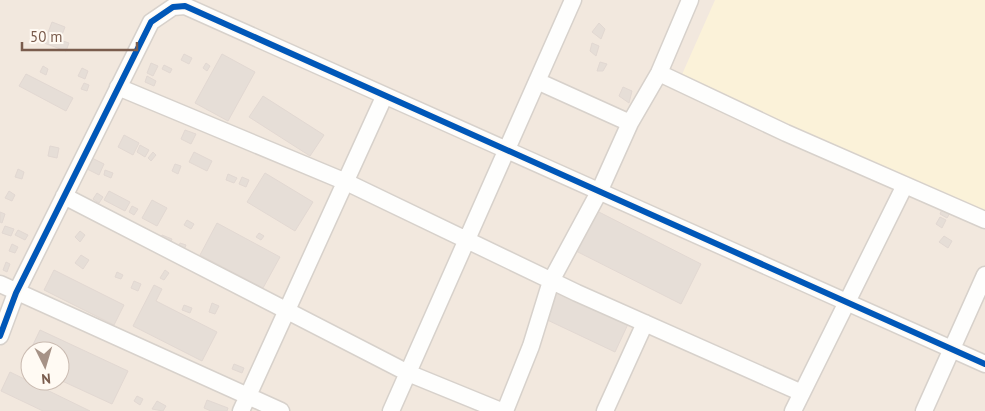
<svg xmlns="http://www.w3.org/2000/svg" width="985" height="411" font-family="'PT Sans',sans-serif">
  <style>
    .residential { fill: #f2e8de; fill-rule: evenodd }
    .sand { fill: #fbf2d9 }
    .building { fill: #e6ded7; stroke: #e2d8d2 }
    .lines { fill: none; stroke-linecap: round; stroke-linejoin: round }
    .minor-casing { stroke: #d7d1cb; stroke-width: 19 }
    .minor { stroke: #fefefd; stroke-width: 16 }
    .cycleway-casing { stroke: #fffaf3; stroke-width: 9 }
    .cycleway { stroke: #0057b8; stroke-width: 6 }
  </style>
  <rect width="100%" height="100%" fill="#f9f5f0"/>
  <!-- residential -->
  <path class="residential" d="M0,0H985V411H0ZM30,351H60V381H30Z"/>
  <!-- sand -->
  <path class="sand" d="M715,0H985V212L680,79Z"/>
  <!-- building -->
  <path class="building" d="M52,22L65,27L60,40L69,43L66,51L44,43Z
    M599,23L605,29L601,39L592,32Z
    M592,43L599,46L596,56L590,51Z
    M184,54L192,58L189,64L181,60Z
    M222,54L255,72L228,121L195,103Z
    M600,62L607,64L603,71H597Z
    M151,63L158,66L153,76L147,73Z
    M206,63L210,66L207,71L203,68Z
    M164,65L172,69L170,73L162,69Z
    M43,66L48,69L46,75L40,72Z
    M82,68L88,71L85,79L78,76Z
    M26,74L73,98L66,111L19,86Z
    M147,76L156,81L154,86L145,82Z
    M84,83L89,85L87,91L81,89Z
    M623,87L632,91L629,103L619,96Z
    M263,96L324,135L310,156L249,117Z
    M185,130L196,134L191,144L181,139Z
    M124,135L139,143L133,155L118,147Z
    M140,145L149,150L145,157L137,152Z
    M50,146L59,148L57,158L48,156Z
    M153,152L156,155L151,161L148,158Z
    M194,152L212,161L207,171L189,162Z
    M92,158L104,164L99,175L87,169Z
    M175,164L181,166L178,174L172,171Z
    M18,169L24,172L22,179L15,177Z
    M105,170L113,173L111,178L104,175Z
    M265,173L313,202L295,231L247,202Z
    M228,174L237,178L234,183L226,180Z
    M242,177L249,180L246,187L239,184Z
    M9,191L15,195L12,201L5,198Z
    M109,191L130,202L125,211L104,200Z
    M97,193L103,197L99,203L93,199Z
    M152,200L167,208L157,226L142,218Z
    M132,206L138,209L134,215L129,212Z
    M942,209L950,213L947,218L940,214Z
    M595,210L701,264L681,304L574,250Z
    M0,212L5,214L2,223L0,222Z
    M940,217L946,220L942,228L936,224Z
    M187,220L194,224L191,229L184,225Z
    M217,223L280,257L263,288L200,255Z
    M5,226L14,229L11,236L2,233Z
    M18,230L28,235L25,240L15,235Z
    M80,231L85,235L80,242L75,237Z
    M259,233L264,236L261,240L256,237Z
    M162,235L172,239L170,244L160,240Z
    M944,236L952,241L948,248L939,242Z
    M180,243L186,245L184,250L178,248Z
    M12,244L18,247L15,253L9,251Z
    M81,255L89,260L83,269L75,263Z
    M6,262L10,264L7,272L3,270Z
    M54,270L124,305L114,325L44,290Z
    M165,270L169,273L164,280L160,278Z
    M117,272L123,275L121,279L115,277Z
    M134,281L141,284L138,291L131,288Z
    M154,285L162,289L156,301L217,332L202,361L133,326Z
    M555,288L629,322L615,352L541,317Z
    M212,303L219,306L215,314L209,312Z
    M184,305L192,308L190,313L182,310Z
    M40,330L128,371L112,404L60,380V351H30Z
    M30,352V366L25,363Z
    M234,364L244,368L242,373L232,369Z
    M10,372L90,411H43L1,391Z
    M137,396L143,399L140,405L134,401Z
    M207,400L228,408L227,411H211L204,408Z
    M157,401L166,406L163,411L152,409Z"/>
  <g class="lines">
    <!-- minor casing -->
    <g class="minor-casing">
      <path id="minor" d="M659,73L786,133L985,220
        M537,81L630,123
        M118,87L346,182L577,293L802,393
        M64,196L408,373L501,411
        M0,284L281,411
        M0,336L16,293L151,22L173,7L185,6L985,364
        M241,411L384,97
        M391,411L573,0
        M505,411L531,346L551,281L599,192L630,123L659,73L690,0
        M605,411L645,323
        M793,411L905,185
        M924,411L985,275"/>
    </g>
    <!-- minor -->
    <use href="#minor" class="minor"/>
    <!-- cycleway casing -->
    <g class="cycleway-casing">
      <path id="cycleway" d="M0,336L16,293L151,22L173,7L185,6L985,364"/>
    </g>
    <!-- cycleway -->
    <use href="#cycleway" class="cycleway"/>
  </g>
  <!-- north arrow -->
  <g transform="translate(45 366) rotate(175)"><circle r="24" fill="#fffaf3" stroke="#cabbb1"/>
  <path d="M0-4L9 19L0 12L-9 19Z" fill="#a69286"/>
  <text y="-8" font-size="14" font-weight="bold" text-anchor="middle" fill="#7a5c4d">N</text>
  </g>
  <!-- scale -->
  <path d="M22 42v8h115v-8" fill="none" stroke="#7a5c4d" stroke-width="2.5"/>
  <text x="30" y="42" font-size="15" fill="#7a5c4d" stroke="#fffaf3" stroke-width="4" paint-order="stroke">50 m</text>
</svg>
